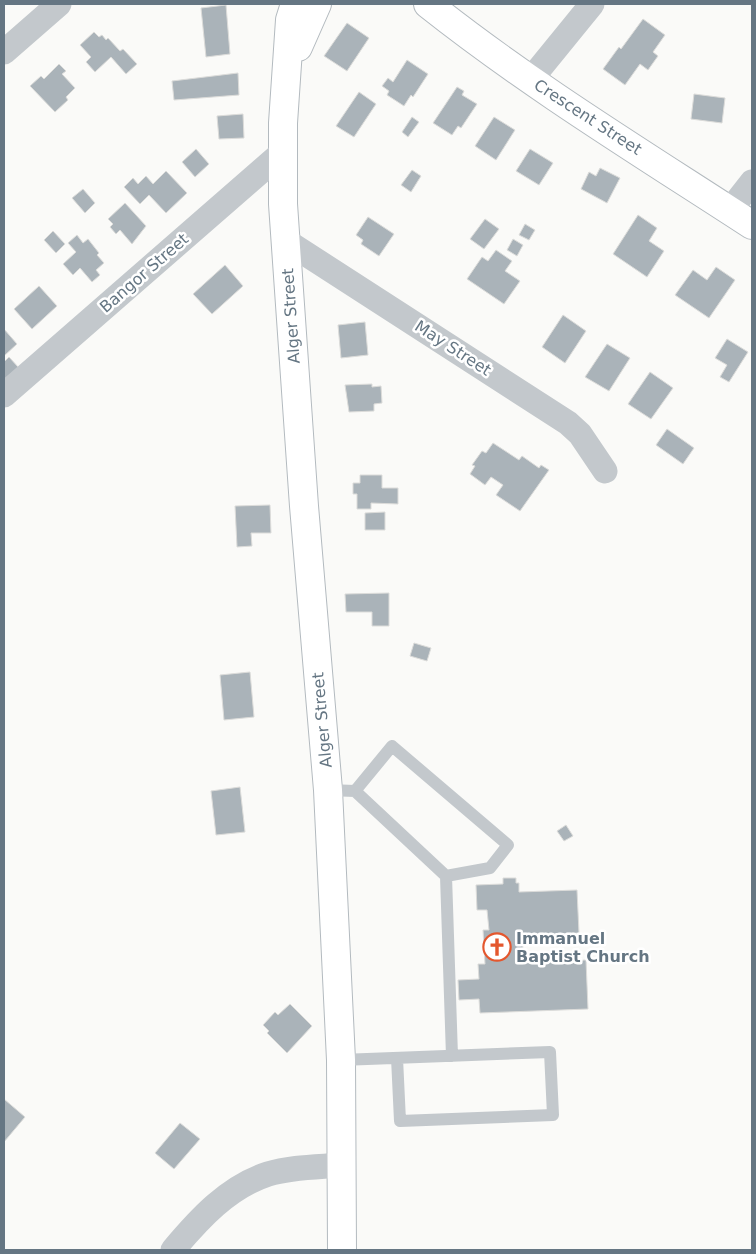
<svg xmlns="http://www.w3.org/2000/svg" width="756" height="1254" font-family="'DejaVu Sans',sans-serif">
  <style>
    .building { fill: #aab3b9; stroke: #dcdcda }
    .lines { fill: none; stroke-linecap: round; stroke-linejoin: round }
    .secondary-casing { stroke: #b3babf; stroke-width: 30 }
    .lane { stroke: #c3c8cc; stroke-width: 12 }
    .street { stroke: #c3c8cc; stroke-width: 25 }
    .secondary { stroke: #fff; stroke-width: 28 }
    .labels { text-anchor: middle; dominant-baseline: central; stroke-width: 5; stroke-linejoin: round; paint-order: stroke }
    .street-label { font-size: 16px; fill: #657683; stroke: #fff }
    .poi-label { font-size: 16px; font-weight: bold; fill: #657683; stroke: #fff; text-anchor: start }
  </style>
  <rect width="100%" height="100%" fill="#fafaf8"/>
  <!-- building -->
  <path class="building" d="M226,5L230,54L206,57L201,8Z
    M643,19L665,35L653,52L658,56L648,70L640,64L625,85L603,69L619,47L621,49Z
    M347,23L369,38L347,71L324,56Z
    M94,32L99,37L102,35L106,40L108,38L120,51L123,49L137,64L126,74L111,57L95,72L86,62L91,57L80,45Z
    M407,60L428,74L413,97L411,95L404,106L387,95L389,91L382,86L388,78L393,82Z
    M59,64L66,71L62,74L75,88L66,97L68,100L55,112L30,86L41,76L44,79Z
    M238,73L239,95L174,100L172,81Z
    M457,87L464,91L462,95L477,104L461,128L458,126L452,135L433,123Z
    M359,92L376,104L354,137L336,126Z
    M694,94L725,98L722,123L691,119Z
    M243,114L244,138L219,139L217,116Z
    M412,117L419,122L408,137L402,132Z
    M494,117L515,130L496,160L475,146Z
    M196,149L209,164L195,177L182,162Z
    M530,149L553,163L539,185L516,171Z
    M600,168L620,178L607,203L581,189L589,172L596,176Z
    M412,170L421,176L411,192L401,185Z
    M166,171L187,193L166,213L149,195L140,204L124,187L133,178L138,184L146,176L153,184Z
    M83,189L95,203L85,213L72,198Z
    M125,203L146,226L132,244L120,230L116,234L110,227L113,224L108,219Z
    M638,215L657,228L649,241L664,251L647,277L613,254Z
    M368,217L394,234L379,256L361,244L363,240L356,235Z
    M485,219L499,229L484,249L470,239Z
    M525,224L535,230L529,240L519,235Z
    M53,231L65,244L56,253L44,240Z
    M77,235L83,243L88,239L99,253L97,255L104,263L96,270L100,275L92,282L80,268L73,275L63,264L76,252L68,243Z
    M513,239L523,245L517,256L507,250Z
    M496,250L512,261L505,271L520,281L504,304L467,279L482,257L488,261Z
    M225,265L243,286L212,314L193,294Z
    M716,267L735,280L709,318L675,295L693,270L707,280Z
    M39,286L57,306L32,329L14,309Z
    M563,315L586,331L565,363L542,347Z
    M365,322L368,355L341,358L338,325Z
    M4,329L17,344L4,356Z
    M727,339L748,352L729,382L720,377L727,365L715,358Z
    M607,344L630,358L609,391L585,377Z
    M9,357L19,368L4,380V362Z
    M650,372L673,388L651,419L628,404Z
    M372,384V387L381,386L382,403L374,404V411L349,412L345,385Z
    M667,429L694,448L683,464L656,445Z
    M493,443L519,460L522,456L539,468L541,465L549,470L520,511L496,495L503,485L491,477L485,485L470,474L475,466L472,465L482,451L486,453Z
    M360,475H382V488H398V504L371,503V509H357V494H353V483H360Z
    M270,505L271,533H251L252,546L237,547L235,506Z
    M385,512V530H365V513Z
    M389,593V626H372V612H346L345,594Z
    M414,643L431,648L427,661L410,656Z
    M250,672L254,717L224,720L220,675Z
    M240,787L245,832L216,835L211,791Z
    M566,825L573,836L564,841L557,831Z
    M503,878H516V883H519V892L577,890L579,933L517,936V944H523V949H518V962L586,960L588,1009L480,1013L479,999L459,1000L458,980L479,979L478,964H485L483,930H489L487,910H477L476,885L503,884Z
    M290,1004L312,1026L287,1053L267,1033L269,1031L263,1025L275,1012L278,1015Z
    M4,1099L25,1117L4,1142Z
    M180,1123L200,1139L174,1169L155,1153Z"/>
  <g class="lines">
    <!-- secondary casing -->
    <g class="secondary-casing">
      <path id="secondary" d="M295,4L290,20L283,123V204L304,506L328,790L341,1060L342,1250
        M428,4C530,85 643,154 752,225
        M298,47L317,4"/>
    </g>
    <!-- lane -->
    <path class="lane" d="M328,790L355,791L446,876L452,1056
      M355,791L392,746L508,845L490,868L446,876
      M341,1060C411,1057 480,1055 550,1052L553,1115L400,1121L397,1058"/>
    <!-- street -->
    <path class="street" d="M4,52L59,4
      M531,79L592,4
      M730,210L752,182
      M286,241L568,423L580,434L605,471
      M4,395L284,151
      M173,1250C199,1219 228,1187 268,1174C291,1167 317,1167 341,1165"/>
    <!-- secondary -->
    <use href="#secondary" class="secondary"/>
  </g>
  <!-- icons -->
  <defs>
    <g id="church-ring" transform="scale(1.4375)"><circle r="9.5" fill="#fff" stroke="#e4572e" stroke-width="1.5"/><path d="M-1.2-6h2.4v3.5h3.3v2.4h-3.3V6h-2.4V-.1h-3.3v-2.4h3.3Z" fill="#e4572e"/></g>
  </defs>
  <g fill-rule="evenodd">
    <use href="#church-ring" x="497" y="947"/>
  </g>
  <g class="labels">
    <!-- street labels -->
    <g class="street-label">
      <text transform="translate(588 117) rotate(33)">Crescent Street</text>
      <text transform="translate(144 273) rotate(-41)">Bangor Street</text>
      <text transform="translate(291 316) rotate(-94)">Alger Street</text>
      <text transform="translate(453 348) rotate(33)">May Street</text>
      <text transform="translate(322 720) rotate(-95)">Alger Street</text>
    </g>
    <!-- poi labels -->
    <g class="poi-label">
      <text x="516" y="938">Immanuel<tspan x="516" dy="18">Baptist Church</tspan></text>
    </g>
  </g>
  <!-- border -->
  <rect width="756" height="1254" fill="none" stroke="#657683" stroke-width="10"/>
</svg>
